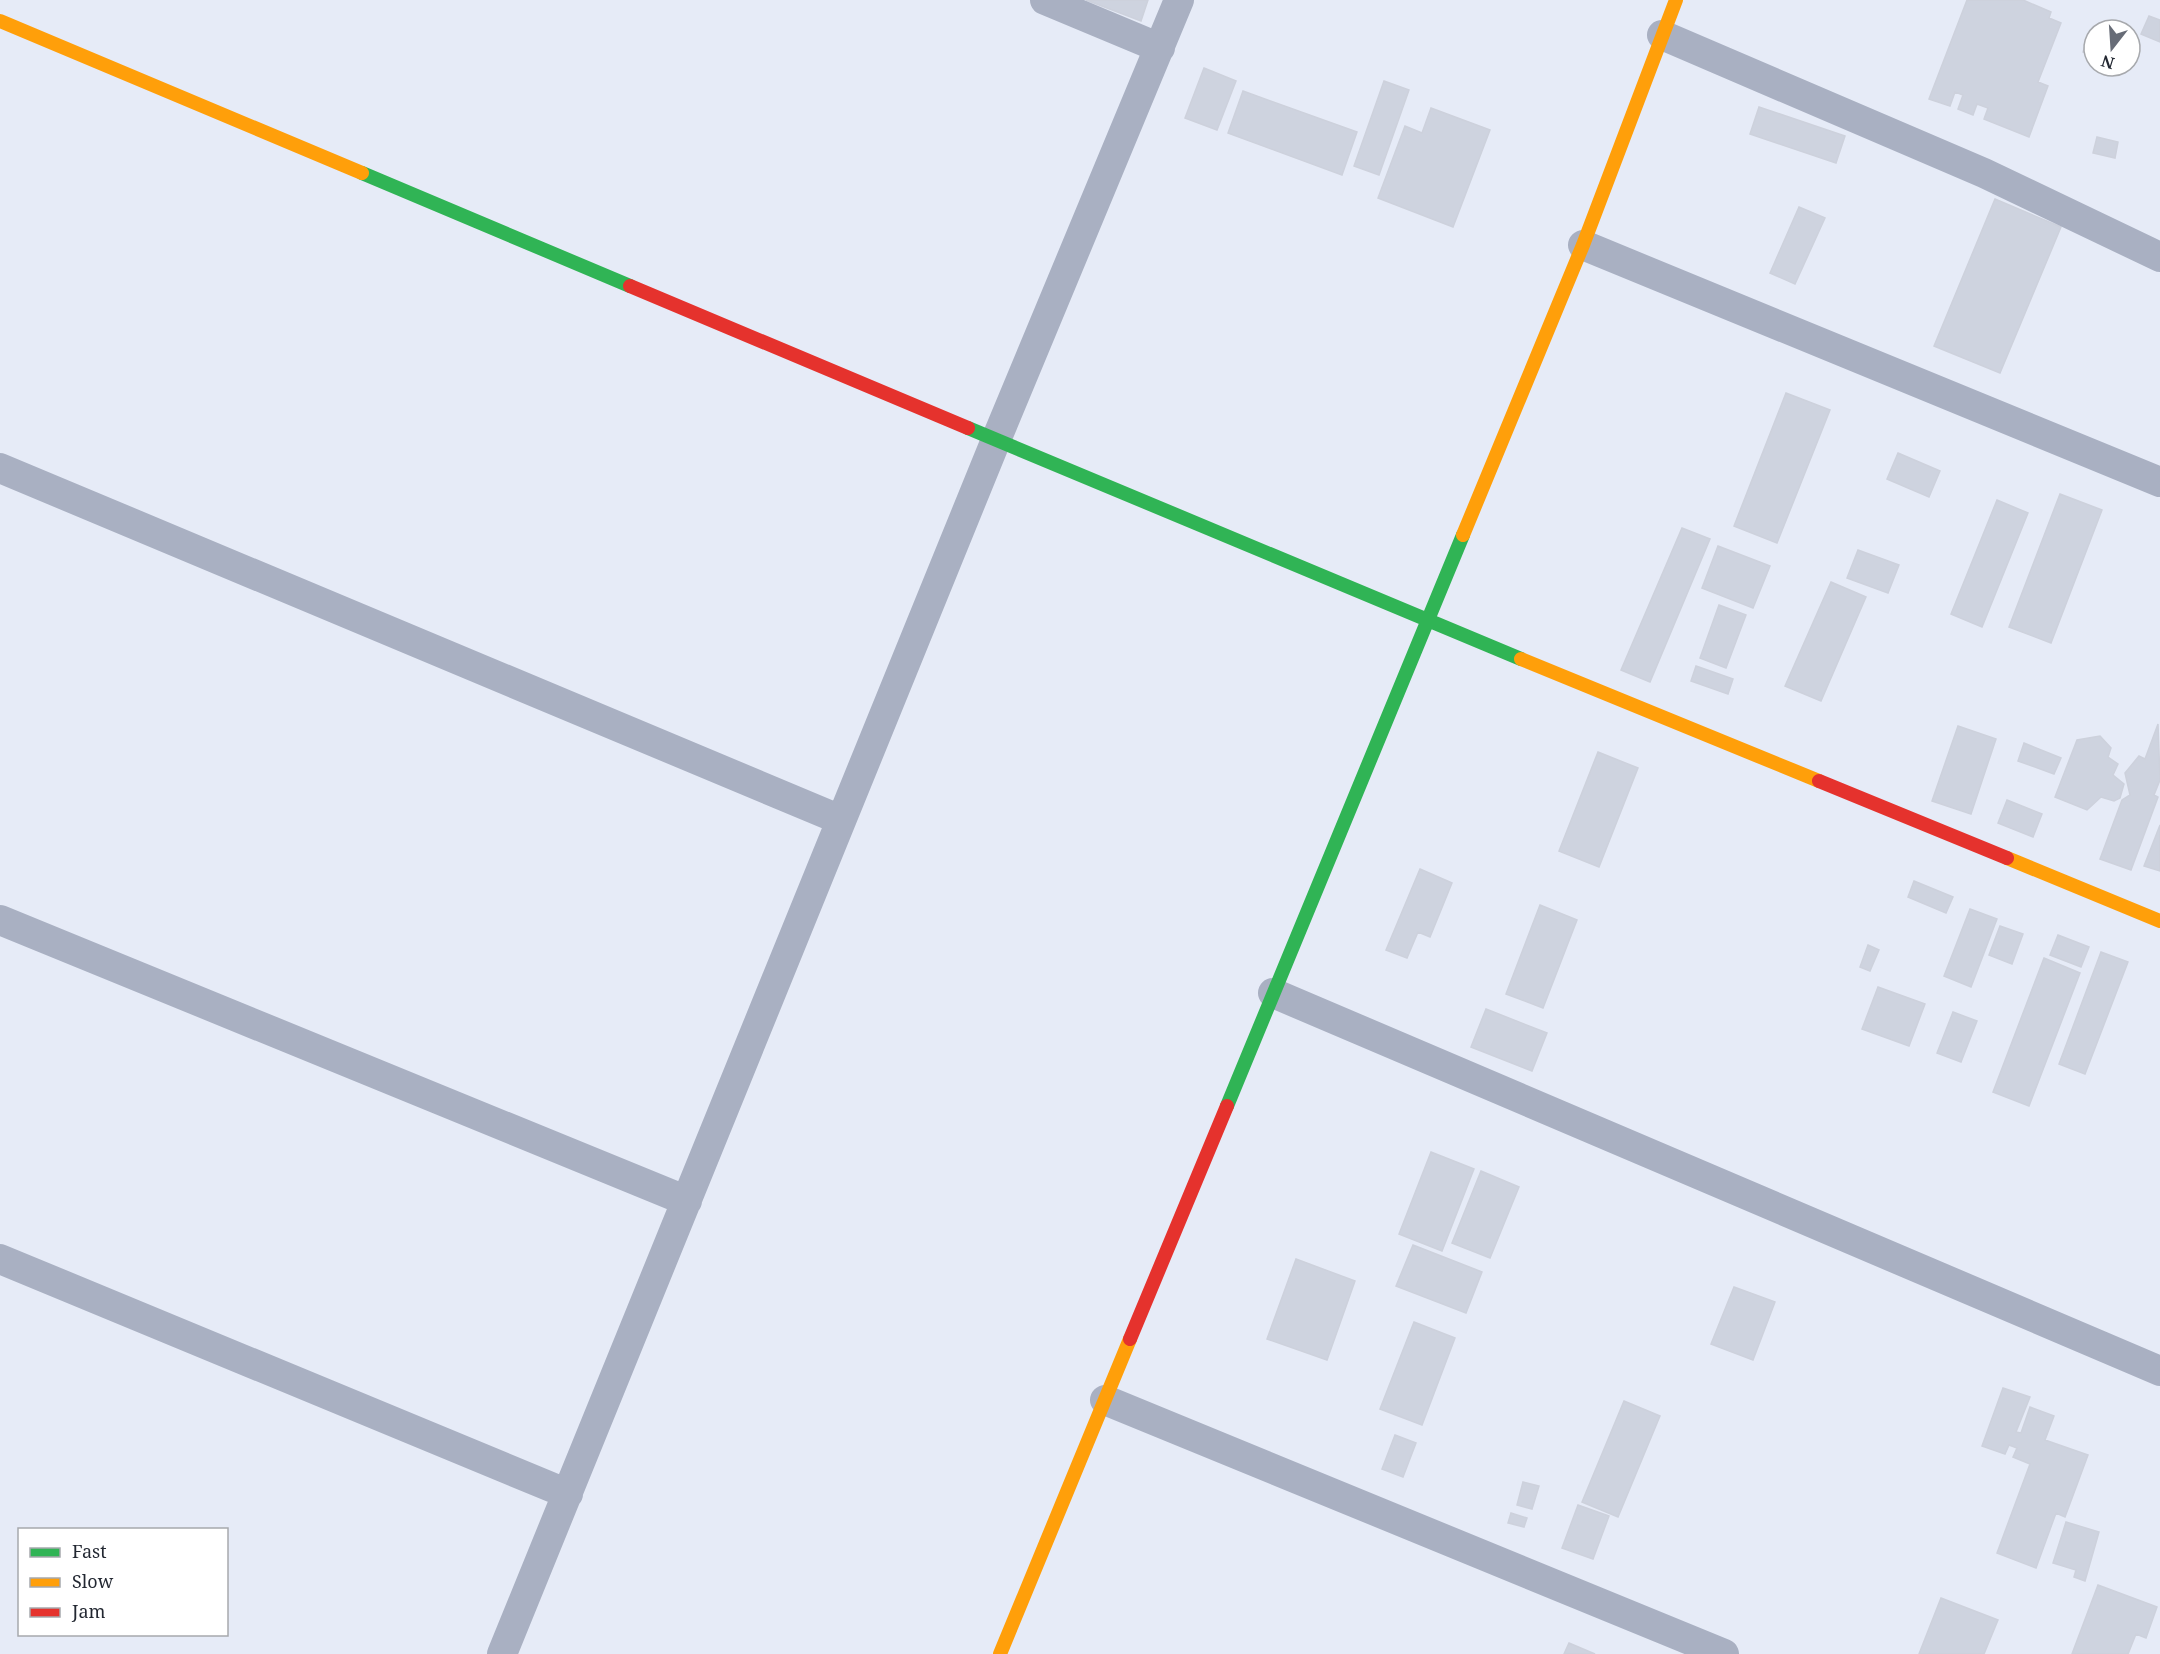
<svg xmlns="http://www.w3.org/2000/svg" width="2160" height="1654" font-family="'Noto Serif',serif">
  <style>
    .building { fill: #ced3df; stroke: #cdd1dc; stroke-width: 1.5 }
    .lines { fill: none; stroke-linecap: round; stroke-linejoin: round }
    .street { stroke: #a9b0c2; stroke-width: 30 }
    .fast { stroke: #30b455; stroke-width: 14 }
    .slow { stroke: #ff9f0a; stroke-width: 14 }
    .jam { stroke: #e5322d; stroke-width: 14 }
  </style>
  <rect width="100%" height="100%" fill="#e6ebf7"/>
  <!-- building -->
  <path class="building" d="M1086,0H1148L1141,21Z
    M1967,0H2023L2051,12L2049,18L2061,23L2038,82L2048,86L2029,137L1984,119L1988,108L1977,104L1973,115L1958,109L1963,95L1955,92L1950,106L1929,99Z
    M2149,16L2160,20V42L2141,34Z
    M2090,31L2094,32V56L2083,52Z
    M1204,68L1236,81L1217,130L1185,118Z
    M1384,81L1409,90L1379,175L1354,166Z
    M1243,91L1357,132L1342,175L1228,133Z
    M1759,107L1845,136L1836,163L1750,134Z
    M1431,108L1490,130L1453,227L1378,198L1405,126L1422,133Z
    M2097,137L2118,142L2115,158L2093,153Z
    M1995,199L2061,227L2000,373L1934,346Z
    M1799,207L1825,218L1795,284L1770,273Z
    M1786,393L1830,410L1777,543L1734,526Z
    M1898,453L1940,471L1929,497L1887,479Z
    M2060,494L2102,510L2051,643L2009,627Z
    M1997,500L2028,513L1982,627L1951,614Z
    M1682,528L1710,539L1650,682L1621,670Z
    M1718,546L1770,566L1753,608L1702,588Z
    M1858,550L1899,565L1888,593L1847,578Z
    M1831,582L1866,597L1821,701L1785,686Z
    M1719,605L1746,615L1726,668L1700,658Z
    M1696,666L1733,679L1728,694L1691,681Z
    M2158,724L2160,780L2154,795L2158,797L2131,870L2100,859L2122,800L2130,795L2125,773L2139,756L2145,759Z
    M1958,726L1996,739L1971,814L1932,801Z
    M2100,736L2111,748L2108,757L2118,764L2113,775L2124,784L2120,798L2114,801L2101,797L2087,810L2055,797L2077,740Z
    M2024,743L2061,758L2054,774L2018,761Z
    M1598,752L1638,768L1599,867L1559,851Z
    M2007,800L2042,814L2033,837L1998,823Z
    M2160,825V871L2144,866Z
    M1420,869L1452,883L1430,937L1418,932L1407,958L1386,950Z
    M1914,881L1953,897L1946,913L1908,897Z
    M1540,905L1577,920L1543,1008L1506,994Z
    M1970,909L1997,919L1971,987L1944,976Z
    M2000,926L2023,934L2012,964L1989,955Z
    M2058,935L2089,947L2081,967L2050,955Z
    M1868,945L1879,950L1870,971L1860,967Z
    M2101,952L2128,962L2085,1074L2059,1064Z
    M2044,958L2080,973L2029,1106L1993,1092Z
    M1878,987L1925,1004L1909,1046L1862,1029Z
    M1486,1009L1547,1033L1532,1071L1471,1047Z
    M1953,1012L1977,1021L1961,1062L1937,1053Z
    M1431,1152L1474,1169L1442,1251L1399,1234Z
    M1481,1171L1519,1187L1490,1258L1452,1243Z
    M1413,1245L1482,1272L1466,1313L1396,1286Z
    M1296,1259L1355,1281L1327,1360L1267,1339Z
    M1734,1287L1775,1302L1753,1360L1711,1344Z
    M1414,1322L1455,1338L1422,1425L1380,1409Z
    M2003,1388L2030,1397L2016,1432L2021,1433L2030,1407L2054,1416L2045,1440L2088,1455L2065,1517L2056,1513L2036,1568L1997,1553L2030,1464L2013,1457L2017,1448L2009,1445L2005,1454L1982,1446Z
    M1624,1401L1660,1416L1618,1517L1582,1502Z
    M1395,1435L1416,1443L1403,1477L1382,1469Z
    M1523,1482L1539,1486L1532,1509L1517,1505Z
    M1578,1505L1609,1516L1593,1559L1562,1548Z
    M1511,1513L1527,1518L1524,1527L1508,1523Z
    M2066,1522L2099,1532L2085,1581L2074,1577L2076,1570L2053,1563Z
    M2098,1585L2157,1607L2146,1638L2136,1634L2128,1654H2072Z
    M1941,1598L1998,1620L1984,1654H1919Z
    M1569,1643L1595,1654H1564Z"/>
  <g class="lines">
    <!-- street -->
    <path class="street" d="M1045,0L1160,48
      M1662,35L1984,173L2160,257
      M1583,245L2160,482
      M0,468L841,820
      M0,920L687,1201
      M1273,993L2160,1371
      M0,1259L568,1494
      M1105,1400L1724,1654
      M502,1654L996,440L1179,0"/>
    <!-- fast -->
    <path class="fast" d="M362,173L630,286
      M968,428L1521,659
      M1227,1106L1463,535"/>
    <!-- slow -->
    <path class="slow" d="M0,21L362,173
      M1463,535L1583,245L1676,0
      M1521,659L1819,781
      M2007,858L2160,921
      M1000,1654L1130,1339"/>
    <!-- jam -->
    <path class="jam" d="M630,286L968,428
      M1819,781L2007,858
      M1130,1339L1227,1106"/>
  </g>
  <!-- legend -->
  <rect x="18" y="1528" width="210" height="108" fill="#ffffff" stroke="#a7a9ad" stroke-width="1.5"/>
  <rect x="30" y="1548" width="30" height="9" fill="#30b455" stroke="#a7a9ad" stroke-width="1.5"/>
  <text x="72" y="1558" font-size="18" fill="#232832">Fast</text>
  <rect x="30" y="1578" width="30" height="9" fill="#ff9f0a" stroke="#a7a9ad" stroke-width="1.5"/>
  <text x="72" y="1588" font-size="18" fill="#232832">Slow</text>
  <rect x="30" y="1608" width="30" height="9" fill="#e5322d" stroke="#a7a9ad" stroke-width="1.5"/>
  <text x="72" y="1618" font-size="18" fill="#232832">Jam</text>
  <!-- north arrow -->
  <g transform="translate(2112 48) rotate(197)"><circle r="28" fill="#ffffff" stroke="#a7a9ad" stroke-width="1.5"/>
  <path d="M0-4.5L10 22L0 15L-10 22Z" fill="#676c77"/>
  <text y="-9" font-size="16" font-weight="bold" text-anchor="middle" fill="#232832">N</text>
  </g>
</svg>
